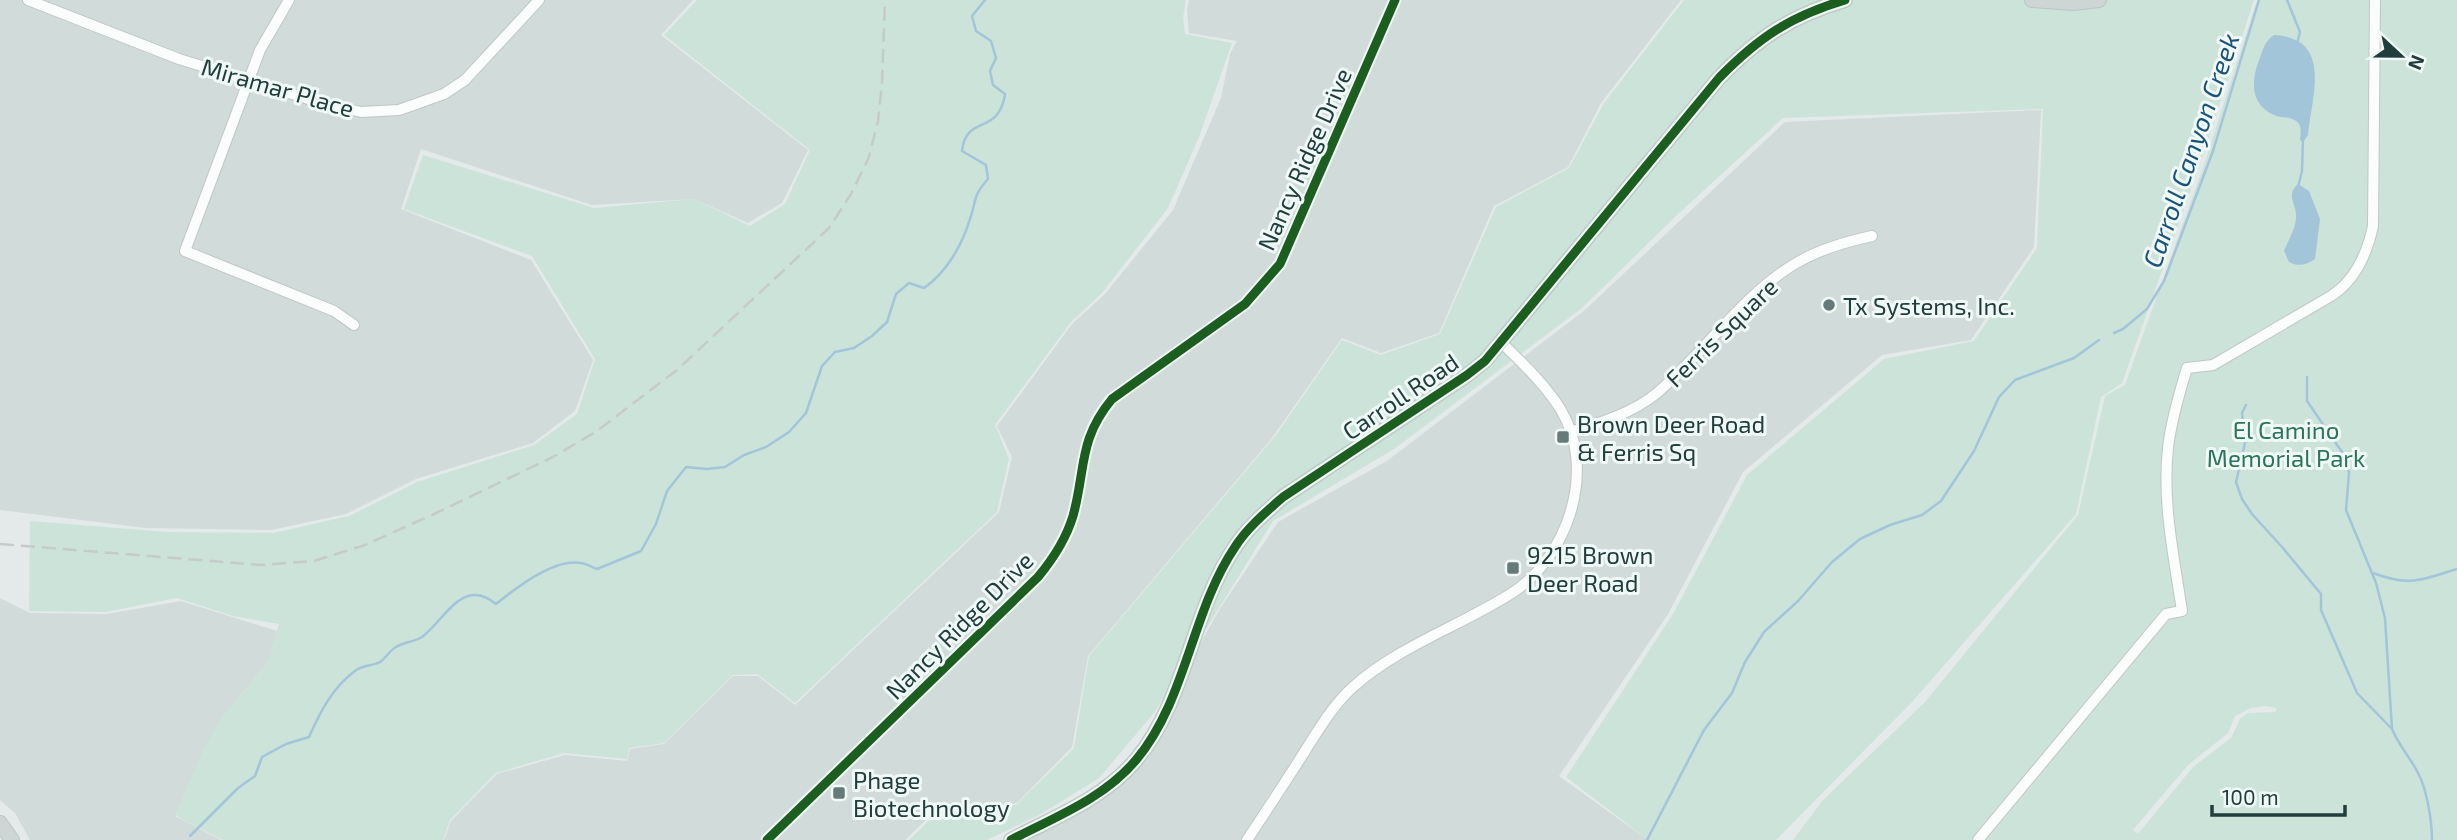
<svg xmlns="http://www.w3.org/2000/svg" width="2457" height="840" font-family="'Exo 2',sans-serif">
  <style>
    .built { fill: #d1dbd9 }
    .green { fill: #cce3d9; fill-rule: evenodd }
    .water { fill: #a2c5da }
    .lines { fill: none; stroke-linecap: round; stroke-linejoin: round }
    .stream { stroke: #a2c5da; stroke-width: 2.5 }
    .minor-casing { stroke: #c1c6c6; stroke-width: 12 }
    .major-casing { stroke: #bcc5c5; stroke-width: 16 }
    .minor { stroke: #fbfcfc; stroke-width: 10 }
    .major { stroke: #cdd6d5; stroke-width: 14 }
    .rail { stroke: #c6caca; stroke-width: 2.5; stroke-dasharray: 14 7; stroke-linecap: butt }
    .cycleway-casing { stroke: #f1f9f7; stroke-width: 13 }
    .cycleway { stroke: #1b5e20; stroke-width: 9 }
    .poi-dot { fill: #657a79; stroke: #f1f9f7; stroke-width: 2.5 }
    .labels { text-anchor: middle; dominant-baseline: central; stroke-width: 6; stroke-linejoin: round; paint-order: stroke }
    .street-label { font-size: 24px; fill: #203e3d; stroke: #f1f9f7 }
    .poi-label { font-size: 24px; fill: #203e3d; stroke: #f1f9f7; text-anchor: start }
    .park-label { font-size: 24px; fill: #29765a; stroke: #f1f9f7 }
    .water-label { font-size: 26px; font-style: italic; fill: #18537c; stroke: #f1f9f7 }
  </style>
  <rect width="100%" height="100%" fill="#e4e9e9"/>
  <!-- built -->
  <path class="built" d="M0,0H693L661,35L808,150L782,203L748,223L694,199L592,205L421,149L401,209L531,260L593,360L575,411L533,443L416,479L346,514L271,530L146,528L0,510Z
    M1189,0H1681L1601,103L1568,167L1494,206L1439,333L1381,353L1342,338L1272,438L1088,656L1072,747L1017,803L933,813L905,840H444L451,821L497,774L565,755L627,761L630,749L664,744L733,676H758L795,705L999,512L1012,457L997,426L1072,324L1105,294L1173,210L1221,98L1230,54L1237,41L1189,33L1187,10Z
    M2041,110L2034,247L1971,340L1882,355L1743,472L1668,614L1559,776L1648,840H1020L1121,783L1221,607L1278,522L1387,461L1585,310L1785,122Z
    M0,598L30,613L107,614L181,601L277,631L268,662L220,720L175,816L221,840H30L15,813L0,800Z"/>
  <!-- green -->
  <path class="green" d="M697,0H1186L1183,18L1185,34L1232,43L1199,137L1168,208L1102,293L1071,322L995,425L1009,459L997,512L795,703L757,674L733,675L664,743L629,748L627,759L564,753L496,773L450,820L443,840H223L178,817V815L175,816L203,750L220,720L268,662L279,624L233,616L177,598L105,612L29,611L30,521L167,532L273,533L349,516L417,482L534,445L577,414L595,359L532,256L404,209L423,155L594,208L694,199L750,226L785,204L810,150L664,35Z
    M1684,0H2254L2202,158L2122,383L2101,397L2076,514L1912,702L1776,840H1648L1566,777L1673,614L1747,475L1884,359L1974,341L2037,248L2043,109L1783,118L1678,214L1582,308L1394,449L1273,521L1154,713L1099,778L1041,814L987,840H909L934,816L1016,805L1074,748L1089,656L1276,435L1342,340L1381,355L1440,334L1496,207L1569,168L1604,103Z
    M2257,0H2457V840H1793L1823,800L1925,702L2078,515L2105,396L2125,385L2204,165ZM2266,706L2277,708L2275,712L2248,713L2240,719L2231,738L2193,767L2138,834L2133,830L2188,765L2228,733L2235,716L2251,708Z
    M945,634L953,642L918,675L915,671L919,667L917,661Z"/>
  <!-- water -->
  <path class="water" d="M2274,35C2283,35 2293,38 2301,43C2326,62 2310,107 2308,135L2303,142L2300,140C2300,135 2302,129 2299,124C2292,115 2282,119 2274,115C2251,105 2251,83 2258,63C2262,53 2264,41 2274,35Z
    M2298,184L2309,191L2320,219L2315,259C2306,265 2299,267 2289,262L2284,251C2288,241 2296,228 2296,217C2297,204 2285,196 2298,184Z"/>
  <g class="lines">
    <!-- stream -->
    <path class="stream" d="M2287,0L2300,32L2297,44
      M2298,187L2302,171L2303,139
      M2114,333L2123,329L2147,309L2164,281L2213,151L2259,0
      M2307,377V401L2346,458L2349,473L2346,510L2376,583L2385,618L2392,729C2399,746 2410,757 2418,773C2427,789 2432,822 2432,840
      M2246,405L2242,413L2245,443L2236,482L2242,499L2252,514L2282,547L2321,594V610L2357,693L2392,729
      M2373,573C2410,587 2421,580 2457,569
      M190,836L238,788L255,776L262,757L286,744L309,737C320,712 333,687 355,671C362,665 373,666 380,662C386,658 390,650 396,647C404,642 414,642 422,637C445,620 462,576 496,604C516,588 554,558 581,563C587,564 592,567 597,569L641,551L656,524L667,491L686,467L707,469L725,467L744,455L766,447L789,432L806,413L822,366L835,352L854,348L872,336L887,322L896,294L909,283L924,288C947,272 962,245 970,219C977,199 972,197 988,179L986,165L962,151C966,114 999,136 1005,94L993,85L990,71L996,58L991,41L976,31L972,16L985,0
      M1647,840L1704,730L1732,693L1745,662L1764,632L1798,601L1832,562L1860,539L1890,525L1922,515L1941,501L1974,451L1999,397L2015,380L2074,358L2099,340"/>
    <!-- minor casing -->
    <g class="minor-casing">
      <path id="minor" d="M28,0L179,59L315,101L361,112L399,110L444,94L465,80L539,0
        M289,0L260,50L185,251L334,311L354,325
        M1570,432C1600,423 1633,413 1657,393C1704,353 1740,298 1793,265C1817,250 1844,242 1872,236
        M767,840L1038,577C1053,559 1066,539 1073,516C1086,469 1078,440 1112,399L1245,304L1280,264L1395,0
        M1247,840C1267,810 1286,781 1305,751C1319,729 1333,705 1353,687C1399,646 1460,626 1512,593C1568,557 1597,470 1561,410C1545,384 1523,364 1502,343
        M1978,840L2166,614L2182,611C2174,557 2162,502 2168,448C2171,421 2179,394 2187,368L2213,365L2331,296C2356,280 2367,254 2373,226L2375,0"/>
    </g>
    <!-- major casing -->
    <g class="major-casing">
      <path id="major" d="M2032,0L2073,3L2099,0
        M0,823L12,840
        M1011,840C1055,817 1103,799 1136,760C1187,699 1191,612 1235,547C1247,528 1266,512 1283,497L1467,375L1485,361L1719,78C1759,37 1791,16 1845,0"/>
    </g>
    <!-- minor -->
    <use href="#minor" class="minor"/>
    <!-- major -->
    <use href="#major" class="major"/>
    <!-- rail -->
    <path class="rail" d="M0,544L261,565L314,561L365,545L434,514L553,457L597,431L677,370L829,228L851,194L869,157L878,121L882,84L885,0"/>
    <!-- cycleway casing -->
    <g class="cycleway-casing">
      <path id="cycleway" d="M767,840L1038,577C1053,559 1066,539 1073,516C1086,469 1078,440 1112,399L1245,304L1280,264L1395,0
        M1011,840C1055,817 1103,799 1136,760C1187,699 1191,612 1235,547C1247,528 1266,512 1283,497L1467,375L1485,361L1719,78C1759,37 1791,16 1845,0"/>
    </g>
    <!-- cycleway -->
    <use href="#cycleway" class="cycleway"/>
  </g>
  <!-- markers -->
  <g class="poi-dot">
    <circle cx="1829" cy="305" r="7"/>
    <rect x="1556" y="430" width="14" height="14" rx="3.5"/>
    <rect x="1506" y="561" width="14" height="14" rx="3.5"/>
    <rect x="832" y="786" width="14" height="14" rx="3.5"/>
  </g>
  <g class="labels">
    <!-- street labels -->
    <g class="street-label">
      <text transform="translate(278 87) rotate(16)">Miramar Place</text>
      <text transform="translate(1304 159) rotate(-66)">Nancy Ridge Drive</text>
      <text transform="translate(1721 332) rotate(-44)">Ferris Square</text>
      <text transform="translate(1400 396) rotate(-34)">Carroll Road</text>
      <text transform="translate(959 625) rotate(-45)">Nancy Ridge Drive</text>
    </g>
    <!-- poi labels -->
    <g class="poi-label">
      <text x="1843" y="305">Tx Systems, Inc.</text>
      <text x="1577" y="423">Brown Deer Road<tspan x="1577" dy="28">&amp; Ferris Sq</tspan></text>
      <text x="1527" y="554">9215 Brown<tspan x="1527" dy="28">Deer Road</tspan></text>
      <text x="853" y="779">Phage<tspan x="853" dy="28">Biotechnology</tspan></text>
    </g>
    <!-- park labels -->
    <g class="park-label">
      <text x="2286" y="429">El Camino<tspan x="2286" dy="28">Memorial Park</tspan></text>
    </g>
    <!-- water labels -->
    <g class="water-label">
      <text transform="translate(2190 150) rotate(-71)">Carroll Canyon Creek</text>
    </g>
  </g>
  <!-- north arrow -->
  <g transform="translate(2401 56) rotate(112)" stroke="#f1f9f7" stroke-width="5" paint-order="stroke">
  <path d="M0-5L12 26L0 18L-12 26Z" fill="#203e3d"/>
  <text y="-10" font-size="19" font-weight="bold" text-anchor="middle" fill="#203e3d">N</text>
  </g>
  <!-- scale -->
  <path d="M2212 805v10h133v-10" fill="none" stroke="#203e3d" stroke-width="3.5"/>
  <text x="2222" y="805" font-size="21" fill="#203e3d" stroke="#f1f9f7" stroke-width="5" paint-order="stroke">100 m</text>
</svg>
